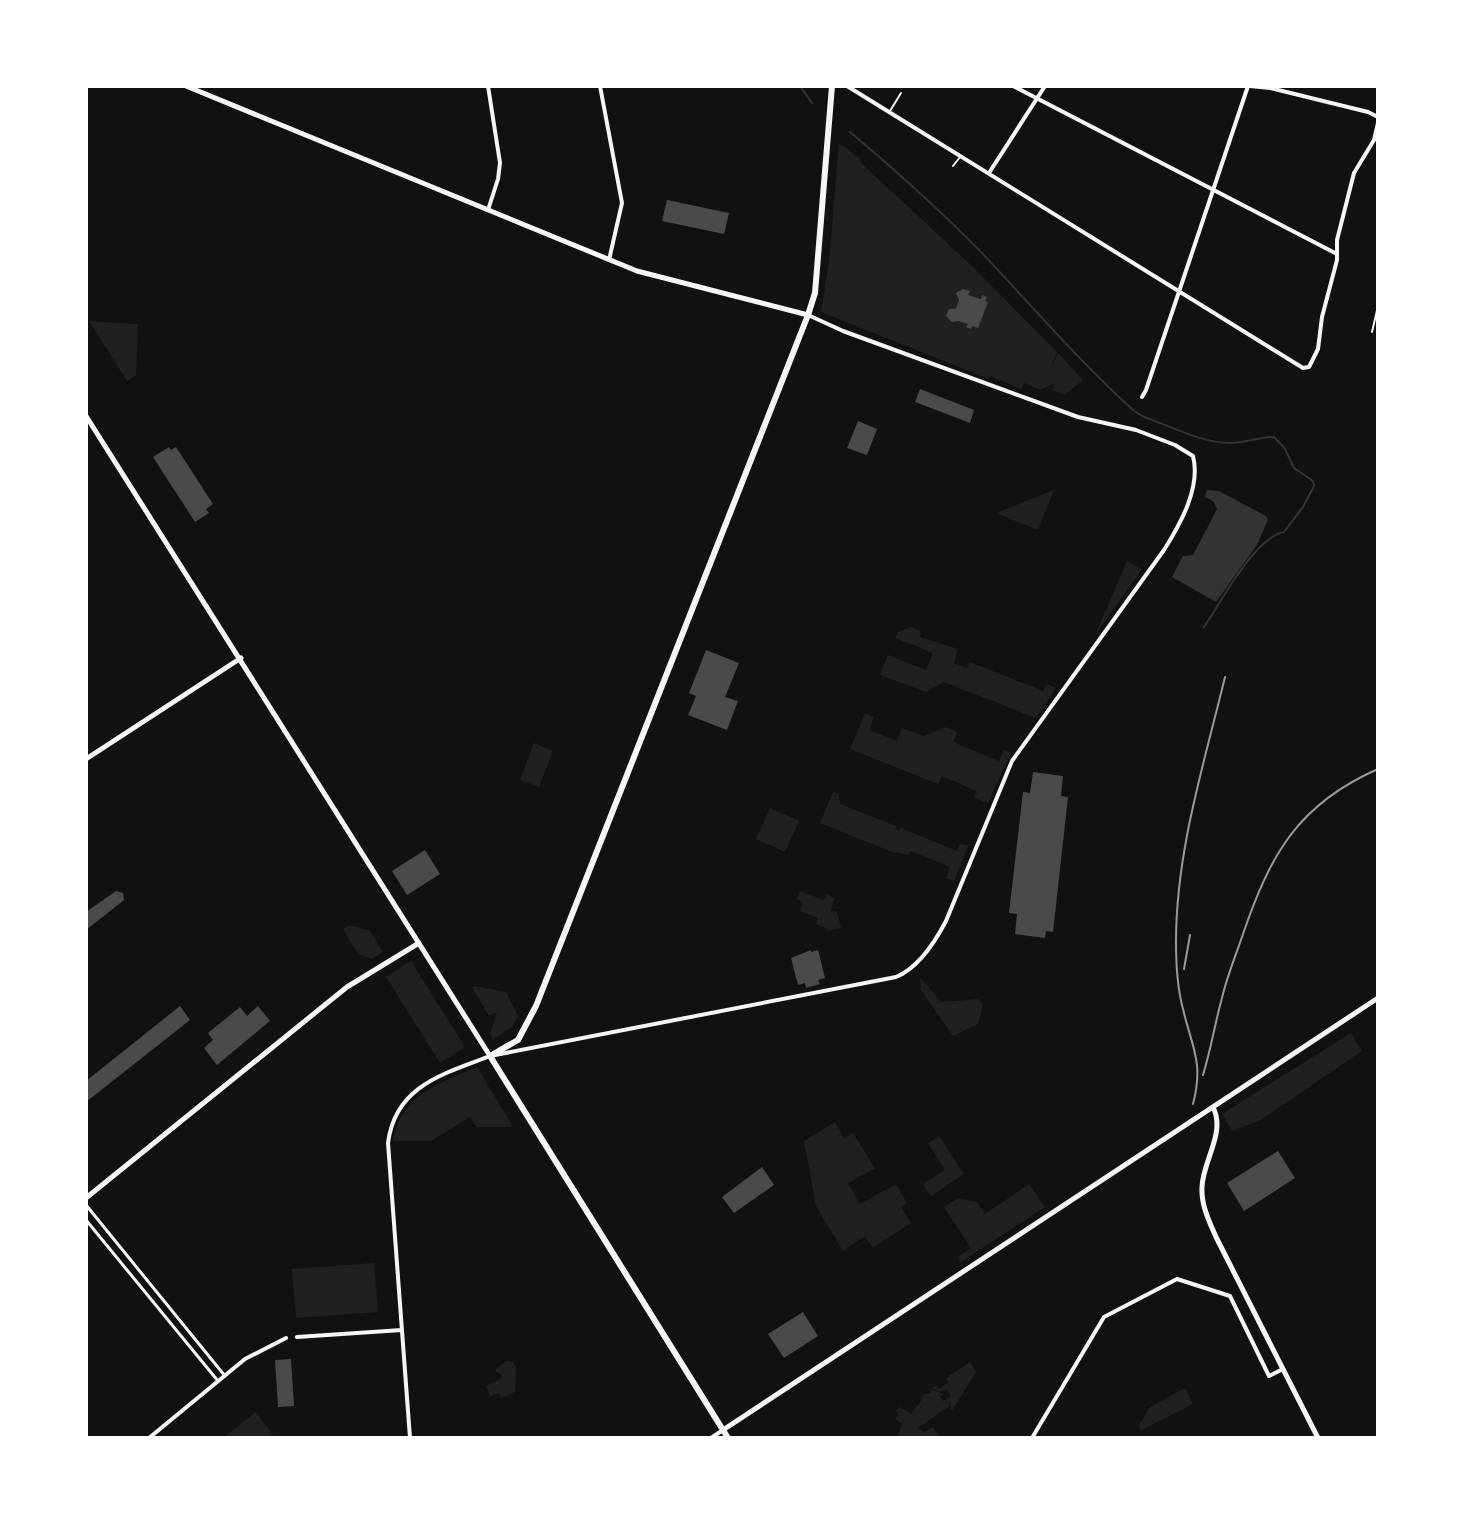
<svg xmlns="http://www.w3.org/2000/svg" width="1464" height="1524" font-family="'Nunito Sans',sans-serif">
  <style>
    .green { fill: #202020 }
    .water { fill: #333 }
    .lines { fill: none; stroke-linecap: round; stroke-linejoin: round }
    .stream { stroke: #333; stroke-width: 2 }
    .building { fill: #4a4a4a }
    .path { stroke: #f5f5f5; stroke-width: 2 }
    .service { stroke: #f5f5f5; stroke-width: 2 }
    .pedestrian { stroke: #f5f5f5; stroke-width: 3 }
    .minor { stroke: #f5f5f5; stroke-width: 4 }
    .tertiary { stroke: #f5f5f5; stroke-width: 5 }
    .secondary { stroke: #f5f5f5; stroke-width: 6 }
    .rail { stroke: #9a9a9a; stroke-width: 2 }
  </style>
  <rect width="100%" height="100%" fill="#111"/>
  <!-- green -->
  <path class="green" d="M839,143L861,160V163L971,265L1057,352L1050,370L1058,353L1083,380L1065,395L1053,390L1054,383L1041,390L1024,383L1021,389L991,376L989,379L821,312L829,262Z
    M89,321L138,324L136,375L127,381Z
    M1054,490L1038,530L996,513Z
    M1127,561L1142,569L1095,635Z
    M911,627L921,632L920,637L958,649L954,663L967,668L970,662L1043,691L1047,684L1056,688L1036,718L944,682L926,692L880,675L888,655L926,670L933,653L895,638L898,632Z
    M865,713L874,717L869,730L897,741L902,728L923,736L946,727L957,732L953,742L999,761L1004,750L1011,753L988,803L974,798L976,791L942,776L938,784L850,749Z
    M534,743L553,751L539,787L520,780Z
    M833,792L839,794L840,804L896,826L895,829L899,831L901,828L957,851L960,844L968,846L954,881L946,878L950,867L911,851L909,855L892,852L820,823Z
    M770,808L799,821L785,852L756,839Z
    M800,891L824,900L826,894L835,898L830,912L837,911L841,928L827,931L826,928L816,924L818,918L800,911L803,902L797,899Z
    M350,925L370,931L383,952L372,959L358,954L343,929Z
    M411,961L465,1047L440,1063L386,977Z
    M920,977L941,1002L979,999L983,1005L978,1024L953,1036L921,990Z
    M475,986L506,992L518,1016L512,1027L493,1039L490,1034L497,1012L489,1016L472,987Z
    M1351,1033L1362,1051L1259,1121L1232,1131L1222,1114Z
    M477,1067L513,1127H477L470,1117L431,1141H393C399,1097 441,1082 477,1067Z
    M835,1122L844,1138L853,1133L875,1168L848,1183L860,1204L896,1184L907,1203L901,1207L911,1223L873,1248L865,1236L843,1251L816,1206L804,1141Z
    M939,1136L964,1174L931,1196L923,1184L945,1170L928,1143Z
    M1029,1184L1045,1207L961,1262L957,1257L971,1248L944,1207L958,1198L977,1202L985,1214Z
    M374,1263L378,1312L296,1318L292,1269Z
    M506,1361L513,1362L516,1368L515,1392L502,1398L498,1393L490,1396L486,1386L502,1378L501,1374L496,1372V1369Z
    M970,1362L976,1372L952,1411L949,1401V1406L918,1428L924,1432L933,1427L938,1435L936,1438H897L902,1424L895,1418L899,1416L896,1410L900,1407L911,1414L923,1399L921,1395L931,1393L930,1389L944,1394L940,1396L943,1401L951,1397L948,1390L938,1391L932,1388L936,1385L939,1389L948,1383L946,1378Z
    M1185,1388L1193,1404L1141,1430L1139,1425L1150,1407Z
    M256,1412L275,1438H223Z"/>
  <!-- water -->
  <path class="water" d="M1207,490L1219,491L1266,516L1268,520L1257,545L1216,602L1172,577L1183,556L1193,555L1217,509L1213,501L1205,497Z"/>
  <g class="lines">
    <!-- stream -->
    <path class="stream" d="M800,86L812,103
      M850,132C895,170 940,210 981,252C1032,306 1079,361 1134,411L1144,417C1170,426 1202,443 1230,443C1245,443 1259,437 1274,437L1285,449L1294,468L1313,481L1314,486L1303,507L1284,532C1254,538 1222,601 1204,627"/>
  </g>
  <!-- building -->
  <path class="building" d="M667,200L729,213L724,234L662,221Z
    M963,289L970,291L968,295L981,299L982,295L987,297L985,301L988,302L978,328L972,326L971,329L966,327L968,324L958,321L952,322L946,316L949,309H956L959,300L956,293Z
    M920,389L974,410L970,423L915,402Z
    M858,421L877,429L867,455L847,448Z
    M169,447L171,450L176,447L213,504L206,509L209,513L195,522L153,457Z
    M706,650L739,663L725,697L738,701L727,730L688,715L696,696L689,693Z
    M1033,772L1063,776L1061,796L1068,797L1053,932L1046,931L1045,938L1015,934L1017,914L1009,913L1023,792L1030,793Z
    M425,850L440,874L407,895L392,871Z
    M116,891L123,893L124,900L86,930V912Z
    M811,950V952L818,950L825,978L818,980L820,984L806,988L805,983L798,985L791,958Z
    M180,1006L190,1020L86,1102V1081Z
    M258,1006L270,1021L217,1065L204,1048L213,1040L208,1033L240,1007L247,1016Z
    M1278,1151L1295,1178L1244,1211L1227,1183Z
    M762,1167L774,1185L734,1213L722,1197Z
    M803,1312L818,1336L784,1358L768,1334Z
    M291,1359L294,1406L278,1407L275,1360Z"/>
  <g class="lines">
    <!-- path -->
    <path class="path" d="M1372,332L1378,306"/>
    <!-- service -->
    <path class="service" d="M890,111L901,93
      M953,166L960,157"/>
    <!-- pedestrian -->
    <path class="pedestrian" d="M86,1205L225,1376
      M86,1220L218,1381"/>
    <!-- minor -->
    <path class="minor" d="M600,86L622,203L609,260
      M847,86L1303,368L1309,367L1318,349L1322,317L1337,260V240L1354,173L1374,140L1378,123
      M1013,86L1337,254
      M1250,86L1270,88L1368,112L1378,117
      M989,173L1045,86
      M488,210L498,179L500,163L488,86
      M1142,397L1146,390L1248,86
      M297,1337L402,1330
      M149,1438L245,1359L286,1338
      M410,1438L388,1143C395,1086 443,1074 490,1056L896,977C918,968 935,942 946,921L1012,761L1164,550C1181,523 1201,487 1193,456L1175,445L1136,430L1078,417L843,331L808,315
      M711,1438L723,1430
      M1032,1438L1104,1317L1177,1279L1230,1296L1269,1376L1283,1369"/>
    <!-- tertiary -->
    <path class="tertiary" d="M186,86L637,271L808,315
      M86,416L490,1056
      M86,759L241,658
      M1213,1107C1226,1133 1203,1160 1202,1187C1201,1205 1209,1221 1216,1237L1318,1438
      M86,1198L347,987L419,943
      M723,1430L1378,998"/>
    <!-- secondary -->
    <path class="secondary" d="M728,1438L490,1056L518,1040L536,1006L808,315L815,293L832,86"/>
    <!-- rail -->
    <path class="rail" d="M1184,969L1190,935
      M1203,1075C1211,1049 1215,1023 1222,998C1227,976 1236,955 1243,934C1270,855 1298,804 1378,769
      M1193,1104C1204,1062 1192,1048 1183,1009C1177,987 1176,964 1176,942C1176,851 1204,764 1225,677"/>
  </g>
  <!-- border -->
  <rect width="1464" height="1524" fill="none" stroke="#ffffff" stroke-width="176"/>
</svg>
